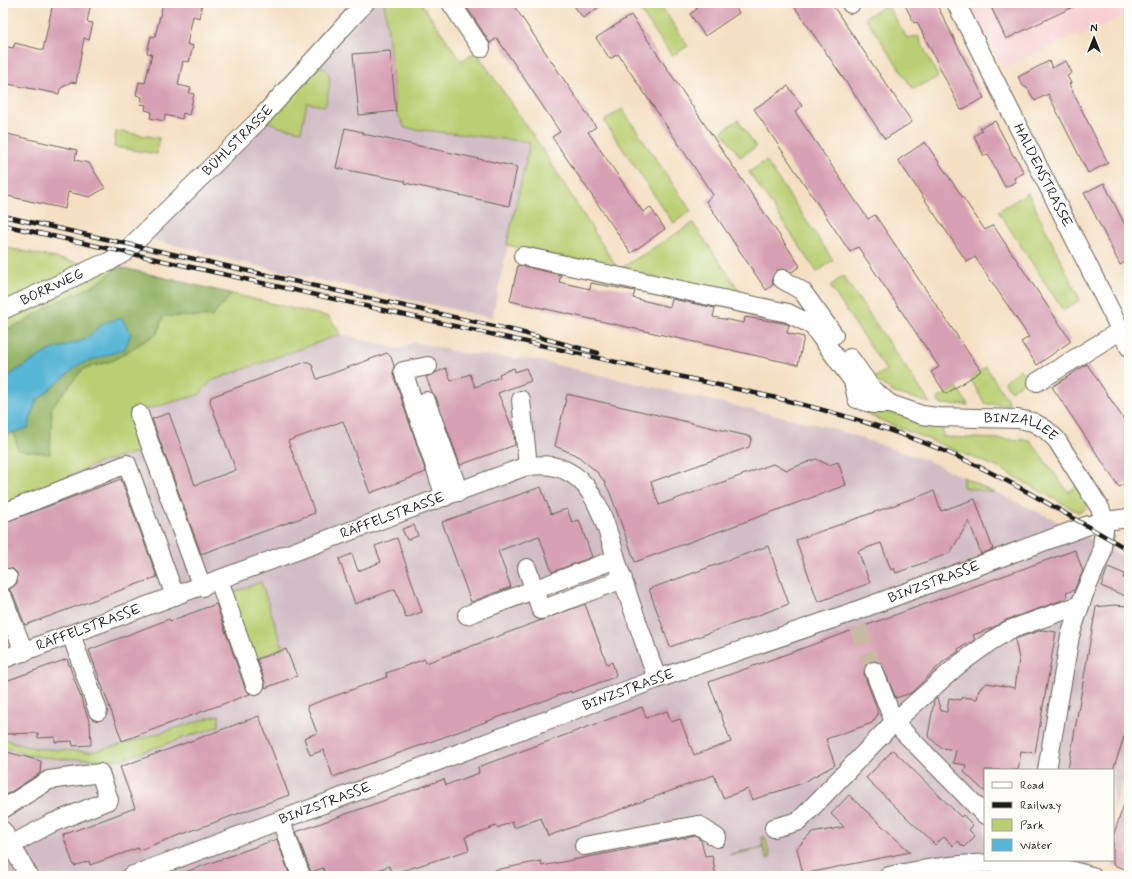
<svg xmlns="http://www.w3.org/2000/svg" width="1132" height="879" font-family="Mynerve,sans-serif">
  <style>
    .built { fill: #f7cfd1 }
    .industrial { fill: #d2bdc6 }
    .green { fill: #bacf73; stroke: #6b7648 }
    .forest { fill: #93b265; stroke: #586740 }
    .water { fill: #58b6d6; stroke: #3a6979 }
    .building { fill: #d7a0b4 }
    .lines { fill: none; stroke-linecap: round; stroke-linejoin: round }
    .minor-tunnel { stroke: #c9b8a2; stroke-width: 18; stroke-dasharray: 18 9; stroke-linecap: butt }
    .minor-casing { stroke: #686056; stroke-width: 20 }
    .minor { stroke: #fff; stroke-width: 18 }
    .rail-casing { stroke: #1c1c1c; stroke-width: 4.5 }
    .rail { stroke: #fdfcf7; stroke-width: 3; stroke-dasharray: 9; stroke-linecap: butt }
    .labels { text-anchor: middle; dominant-baseline: central; stroke-width: 3; stroke-linejoin: round; paint-order: stroke }
    .street-label { font-size: 14px; fill: #1c1c1c; stroke: #fdfcf7 }
  </style>
  <rect width="100%" height="100%" fill="#fdfcf7"/>
  <filter id="ink" filterUnits="userSpaceOnUse"><feTurbulence type="fractalNoise" baseFrequency=".025" numOctaves="2"/><feDisplacementMap in="SourceGraphic" scale="8" xChannelSelector="R" yChannelSelector="G"/><feConvolveMatrix kernelMatrix="1 2 1 2 8 2 1 2 1" color-interpolation-filters="sRGB"/></filter>
  <filter id="wash" filterUnits="userSpaceOnUse"><feTurbulence type="fractalNoise" baseFrequency=".012" numOctaves="4" result="noise"/><feDisplacementMap in="SourceGraphic" scale="16" xChannelSelector="R" yChannelSelector="G"/><feGaussianBlur stdDeviation="0.9" result="paint"/><feColorMatrix in="noise" values="0 0 0 0 0 0 0 0 0 0 0 0 0 0 0 0 0 1.4 0 .05"/><feComposite in="paint" operator="in"/></filter>
  <g filter="url(#wash)">
    <rect width="100%" height="100%" fill="#f4dfc3"/>
    <!-- built -->
    <path class="built" d="M970,3H1129V13L1080,37L1078,33L1003,69Z"/>
    <!-- industrial -->
    <path class="industrial" d="M374,3H384L387,22L396,111L461,135L530,142L492,318L205,254L201,251L147,239L268,121L280,127L307,103L321,106L326,103L330,74L318,68Z
      M341,334L398,349L414,342L462,353L535,360L828,427L926,460L1051,518L1129,560V765L1113,811V770H985V860L1096,861L1076,876H3V506L96,464L144,451L132,413L211,381Z"/>
    <!-- green -->
    <path class="green" d="M384,3H421L461,61L476,52L535,138L617,268L507,245L530,142L405,128L396,111L387,22Z
      M650,3H659L688,46L672,56L640,10Z
      M887,5L907,38L918,36L938,77L913,89L865,17Z
      M322,67C335,73 328,91 326,103L325,106L307,103L301,131L280,127L268,121L318,68Z
      M622,109L691,211L673,223L604,121Z
      M738,120L756,147L740,157L722,131Z
      M116,131L159,138L157,154L114,147Z
      M766,161L833,260L817,272L749,172Z
      M1028,193L1080,300L1063,310L998,211Z
      M693,223L745,299L620,269Z
      M3,247L79,263L83,268L3,306Z
      M121,262L113,270L119,267L329,317L341,334L211,381L199,395L132,413L144,450L96,464L3,506V316Z
      M843,276L930,403L892,392L881,383L874,384V378L886,370L830,286Z
      M986,367L1010,404H985L970,378Z
      M1020,369L1027,379L1011,391L1004,381Z
      M957,387L968,405L940,404L937,399Z
      M869,412H888L943,424V437L1030,440L1068,492L1079,485L1086,500L1087,508L1078,512L999,468L868,415Z
      M963,477L994,493L963,487Z
      M261,582L283,648L252,660L231,593Z
      M219,715V726L122,759H61L27,755L3,747V739L35,748L90,752L117,746Z
      M762,837H765L770,858H766L764,848L730,855V854L763,847Z"/>
    <!-- forest -->
    <path class="forest" d="M119,267L232,294L212,317L163,316L158,333L112,361L83,369L52,407L50,454L18,450L10,417L3,416V330L23,323L49,306L98,283Z"/>
    <!-- water -->
    <path class="water" d="M122,318L131,334L125,349L80,364L36,401L28,428L8,434L3,439V379L48,351L86,339L103,323Z"/>
    <g id="blocks">
      <!-- building -->
      <path class="building" d="M53,3H91L87,22L93,23L89,40L84,38L76,83L71,82L60,89L59,94L3,83V46L13,48L15,43L43,50Z
        M163,3H202L199,18L193,16L187,44L193,46L189,62L183,61L178,85L191,88L189,93L194,94L189,115L183,113L182,119L165,115L164,121L150,118L152,112L145,110L146,105L140,104L142,97L136,95L139,82L145,83L152,54L147,53L151,36L155,37Z
        M464,3H512L596,127L588,132L643,212L650,207L665,229L631,253L552,137L560,132L497,38L490,43Z
        M572,3H605L583,18Z
        M694,3H733L739,13L705,36L690,14L697,9Z
        M792,3H831L912,122L885,139Z
        M904,3H936L984,98L961,110L917,22L914,23Z
        M998,3H1081L1006,39L991,7Z
        M631,15L800,266L792,272L783,269L777,270L772,278L773,285L766,290L706,201L713,195L618,54L610,59L596,38Z
        M390,51L396,111L359,115L353,54Z
        M1049,61L1052,68L1066,61L1072,73L1067,76L1071,83L1069,84L1108,163L1088,173L1048,94L1035,101L1028,89L1023,86L1018,77Z
        M788,86L802,106L795,112L868,219L875,215L981,371L946,394L931,372L939,367L858,247L850,252L754,109Z
        M995,121L1014,157L1015,156L1024,173L1014,178L1016,182L1005,187L988,154L984,156L974,136L982,131L980,128Z
        M345,128L363,132V134L517,167L509,206L405,183V181L336,168Z
        M7,134L77,150L75,160L89,163L105,188L90,197L68,192L65,209L3,195V150Z
        M925,142L985,230L993,225L1071,341L1037,365L1021,342L1029,337L975,257L967,262L898,160Z
        M1104,183L1129,233V260L1120,265L1084,193Z
        M518,265L561,275L559,282L590,289L591,283L635,291L633,298L670,307L672,299L715,308L713,317L744,323L745,317L784,323L789,325L787,333L804,337L798,365L510,301Z
        M387,353L391,357L394,366L393,374L426,472L370,493L343,421L288,441L315,513L201,554L152,419L169,413L195,485L236,470L210,402L211,397L305,362H309L312,365L317,379Z
        M1087,364L1129,427V481L1119,487L1052,387Z
        M446,368L451,381L470,374L475,387L500,377L499,374L514,368L515,372L526,368L531,381L498,393L514,432L515,445L460,465L436,397L432,392L426,377Z
        M567,394L752,437L749,447L651,482L659,505L773,464L787,470L816,459L829,465L838,462L846,485L635,562L610,493L604,481L597,472L578,456L555,446Z
        M121,479L157,577L25,625L13,594L9,590L17,583V573L13,569H3V523Z
        M541,487L551,514L567,509L572,522L579,520L592,557L552,572L539,536L498,551L511,587L471,602L442,522Z
        M934,491L941,511L975,499L993,549L981,554L969,521L950,553L896,573L894,568L891,570L881,543L858,551L870,583L818,602L796,540Z
        M414,525L418,536L407,540L402,529Z
        M397,538L422,612L406,618L395,589L355,604L339,559L352,554L358,571L381,562L375,546Z
        M768,546L789,604L670,647L649,589Z
        M1075,550L1083,571L1074,590L1066,593L1067,597L1063,600L1006,620L992,628L973,635L975,640L958,649L959,651L943,662L911,693L896,698L881,663L875,661L866,664L864,674L876,706L878,714L872,723L826,739L835,765L800,784L752,800L748,789L723,798L714,775L548,836L541,818L514,828L512,822L497,828L496,826L465,837L469,850L392,874L389,866L361,876H326L323,868L311,872L296,832L444,779L446,785L479,773L478,767L642,707L646,718L667,711L671,722L680,719L694,755L731,742L709,682Z
        M1108,567L1125,574L1123,578L1129,580L1125,596L1101,586Z
        M216,604L245,688L250,694L122,741L89,650L169,619L170,621Z
        M585,604L607,664L612,662L616,675L612,678L571,693V691L333,777L324,750L310,755L304,738L317,733L307,706L387,677L386,673L425,659L426,663Z
        M1114,605L1129,606V722L1113,770H1068L1096,607Z
        M1042,630L1056,632L1035,753L1021,751L1018,770H985V792L964,772L966,765L953,763L956,750L941,748L928,736L934,701L937,698L941,711L947,712L949,698L960,700L963,697L977,699L979,689L987,683L1015,688L1019,659L1015,639Z
        M286,649L297,676L265,688V682L257,659Z
        M67,659L90,723L91,745L73,746L72,741L55,742V737L38,738V733L3,734V682Z
        M259,716L289,795L139,850L138,848L90,865L89,861L74,866L63,835L135,808L120,767Z
        M893,750L961,817L963,815L973,825L969,830L975,836L964,847L957,841L953,846L944,837L935,845L866,778Z
        M3,751L41,761L40,773L3,797Z
        M849,795L910,852L803,874L797,848L812,833L844,827L831,814Z
        M1127,796H1129V870L1113,865V836Z
        M696,836L701,840L705,856L712,855L716,876H495V870L541,861L542,866Z
        M277,839L290,876H181L180,874Z"/>
    </g>
  </g>
  <g filter="url(#ink)">
    <use href="#blocks" fill-opacity="0" stroke="#686056" stroke-width="1"/>
    <g class="lines">
      <!-- minor-tunnel -->
      <path class="minor-tunnel" d="M858,627L874,671"/>
      <!-- minor casing -->
      <g class="minor-casing">
        <g id="minor">
          <path d="M451,3L481,48"/>
          <path id="s1" d="M956,3L1129,347"/>
          <path d="M851,4L852,3"/>
          <path id="s2" d="M523,256L788,313L812,325L853,381L857,399L873,404H890L922,415L937,417L1018,419L1033,422L1045,429L1056,439L1100,508L1105,521L1101,555L1084,594L1070,636L1047,770"/>
          <path d="M782,279L802,291L834,335"/>
          <path id="s3" d="M3,310L100,265L107,263L125,252L259,120L365,3"/>
          <path d="M850,358L873,390L890,404"/>
          <path d="M428,366L403,371L445,497"/>
          <path d="M1037,382L1120,331"/>
          <path d="M521,400L528,466"/>
          <path d="M426,401L459,492"/>
          <path d="M139,414L202,587"/>
          <path d="M3,513L127,464L175,596"/>
          <path d="M527,568L541,610L623,579"/>
          <path d="M219,580L255,685"/>
          <path d="M3,581L8,578"/>
          <path d="M3,598L24,652"/>
          <path d="M467,615L616,559"/>
          <path d="M71,634L98,711"/>
          <path id="s4" d="M3,659L524,467C545,463 563,465 580,480C602,500 612,547 621,575C633,610 645,644 657,679"/>
          <path d="M874,671L894,722L985,815"/>
          <path d="M3,809L49,780L100,773L109,800L50,824L11,845"/>
          <path d="M281,821L301,876"/>
          <path d="M774,828L799,821L894,722L957,666L991,641L1009,630L1080,605"/>
          <path d="M3,831L29,876"/>
          <path d="M584,846L698,825L717,838"/>
          <path id="s5" d="M131,876L657,679L853,612L1086,526L1105,521L1129,518"/>
          <path d="M889,876C956,862 1025,856 1092,876"/>
        </g>
      </g>
      <!-- minor -->
      <use href="#minor" class="minor"/>
      <!-- rail casing -->
      <g class="rail-casing">
        <path id="rail" d="M3,216L516,331L598,353
          M3,225L768,396C827,410 885,426 942,450C1007,477 1068,516 1129,550"/>
      </g>
      <!-- rail -->
      <use href="#rail" class="rail"/>
    </g>
  </g>
  <g class="labels">
    <!-- street labels -->
    <g class="street-label">
      <text stroke="none"><textPath href="#s3" startOffset="294">BÜHLSTRASSE</textPath></text>
      <text stroke="none"><textPath href="#s1" startOffset="193">HALDENSTRASSE</textPath></text>
      <text stroke="none"><textPath href="#s3" startOffset="54">BORRWEG</textPath></text>
      <text stroke="none"><textPath href="#s2" startOffset="554">BINZALLEE</textPath></text>
      <text stroke="none"><textPath href="#s4" startOffset="415">RÄFFELSTRASSE</textPath></text>
      <text stroke="none"><textPath href="#s5" startOffset="855">BINZSTRASSE</textPath></text>
      <text stroke="none"><textPath href="#s4" startOffset="91">RÄFFELSTRASSE</textPath></text>
      <text stroke="none"><textPath href="#s5" startOffset="531">BINZSTRASSE</textPath></text>
      <text stroke="none"><textPath href="#s5" startOffset="207">BINZSTRASSE</textPath></text>
    </g>
  </g>
  <!-- margin -->
  <rect width="1132" height="879" fill="none" stroke="#fdfcf7" stroke-width="16"/>
  <!-- legend -->
  <rect x="984" y="769" width="130" height="92" fill="#fdfcf7" stroke="#a3a29f"/>
  <rect x="992" y="782" width="20" height="6" fill="#ffffff" stroke="#a3a29f"/>
  <text x="1020" y="789" font-size="12" fill="#1c1c1c">Road</text>
  <rect x="992" y="802" width="20" height="6" fill="#1c1c1c" stroke="#a3a29f"/>
  <text x="1020" y="809" font-size="12" fill="#1c1c1c">Railway</text>
  <rect x="992" y="819" width="20" height="12" fill="#bacf73" stroke="#a3a29f"/>
  <text x="1020" y="829" font-size="12" fill="#1c1c1c">Park</text>
  <rect x="992" y="839" width="20" height="12" fill="#58b6d6" stroke="#a3a29f"/>
  <text x="1020" y="849" font-size="12" fill="#1c1c1c">Water</text>
  <!-- north arrow -->
  <g transform="translate(1094 38)" stroke="#fdfcf7" stroke-width="3" paint-order="stroke">
  <path d="M0-3L7 15L0 10L-7 15Z" fill="#1c1c1c"/>
  <text y="-6" font-size="11" font-weight="bold" text-anchor="middle" fill="#1c1c1c">N</text>
  </g>
</svg>
